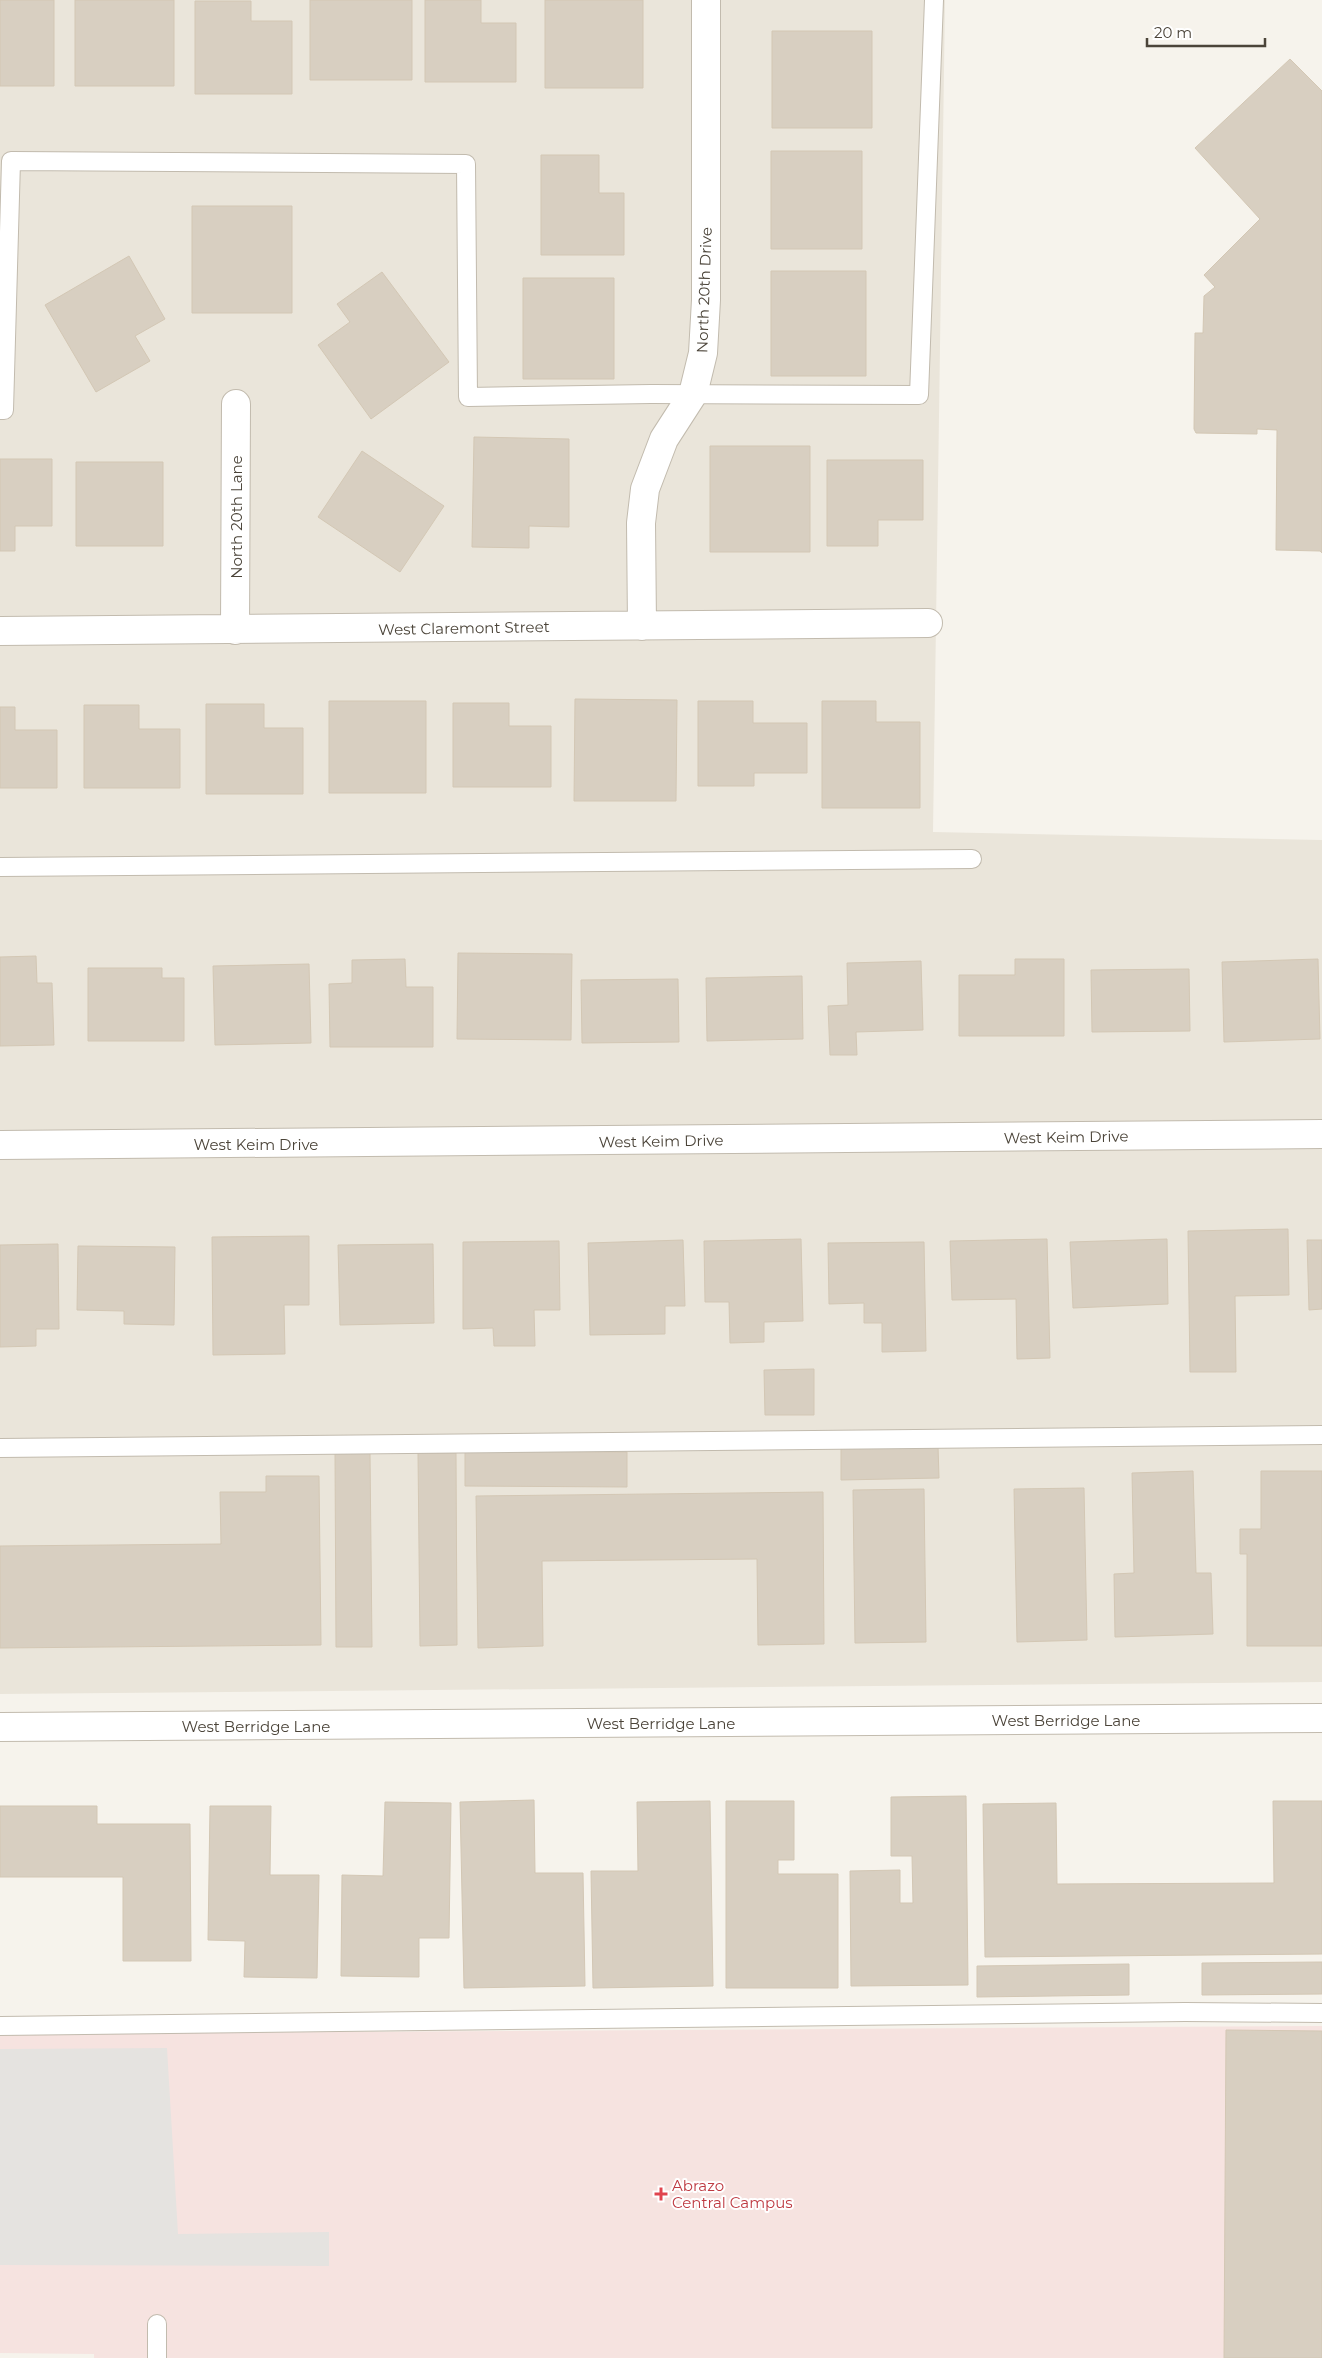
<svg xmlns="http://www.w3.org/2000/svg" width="1322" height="2358" font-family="Montserrat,sans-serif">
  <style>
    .residential { fill: #eae5da }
    .medical { fill: #f6e3e0 }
    .parking { fill: #e5e3e0 }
    .building { fill: #d8cfc1; stroke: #d3c7b4 }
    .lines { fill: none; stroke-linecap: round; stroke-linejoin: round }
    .lane-casing { stroke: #c2bbae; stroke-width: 20 }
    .street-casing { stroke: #c2bbae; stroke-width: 30 }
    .lane { stroke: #fff; stroke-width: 18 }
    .street { stroke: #fff; stroke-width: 28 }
    .health-dot { fill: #e0444e; stroke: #fff; stroke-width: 2 }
    .labels { text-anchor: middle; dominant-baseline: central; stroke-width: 4; stroke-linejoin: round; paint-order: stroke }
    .street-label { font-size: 15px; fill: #4b4439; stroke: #fff }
    .health-label { font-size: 15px; fill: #be3a42; stroke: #fff; text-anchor: start }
  </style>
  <rect width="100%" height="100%" fill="#f6f3ec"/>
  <!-- residential -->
  <path class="residential" d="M0,0H945L933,832L1322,840V1682L0,1694Z"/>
  <!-- medical -->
  <path class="medical" d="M1322,2026V2358H94V2354L0,2353V2034Z"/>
  <!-- parking -->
  <path class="parking" d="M167,2048L178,2234L329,2232V2266L0,2265V2049Z"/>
  <!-- building -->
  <path class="building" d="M0,0H54V86H0Z
    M75,0H174V86H75Z
    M310,0H412V80H310Z
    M425,0H481V23H516V82H425Z
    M545,0H643V88H545Z
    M195,1H251V21H292V94H195Z
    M772,31H872V128H772Z
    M1290,59L1322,91V553L1320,551L1276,550L1277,430L1257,429V434L1196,433L1194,429L1195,333H1203L1204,296L1215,287L1204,275L1260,219L1195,148Z
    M771,151H862V249H771Z
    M541,155H599V193H624V255H541Z
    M192,206H292V313H192Z
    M129,256L165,319L135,336L150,361L96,392L45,305Z
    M771,271H866V376H771Z
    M382,272L449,362L371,419L318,345L350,322L337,304Z
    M523,278H614V379H523Z
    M474,437L569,439V527L529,526V548L472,547Z
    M710,446H810V552H710Z
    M362,451L444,506L400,572L318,517Z
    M0,459H52V526H15V551H0Z
    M827,460H923V520H878V546H827Z
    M76,462H163V546H76Z
    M575,699L677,700L676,801H574Z
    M329,701H426V793H329Z
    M698,701H753V723H807V773H754V786H698Z
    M822,701H876V722H920V808H822Z
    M453,703H509V726H551V787H453Z
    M206,704H264V728H303V794H206Z
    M84,705H139V729H180V788H84Z
    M0,707H15V730H57V788H0Z
    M458,953L572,954L571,1040L457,1039Z
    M36,956L37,983H52L54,1045L0,1046V957Z
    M405,959L406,987H433V1047H330L329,984L352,983V960Z
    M1015,959H1064V1036H959V975H1015Z
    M1318,959L1320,1039L1224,1042L1222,962Z
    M921,961L923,1030L856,1032L857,1055H830L828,1006L848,1005L847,963Z
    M309,964L311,1043L215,1045L213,966Z
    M88,968H162V978H184V1041H88Z
    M1189,969L1190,1031L1092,1032L1091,970Z
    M802,976L803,1039L707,1041L706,978Z
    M678,979L679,1042L582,1043L581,980Z
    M1288,1229L1289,1295L1235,1296L1236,1372H1190L1188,1231Z
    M309,1236V1305H284L285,1354L213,1355L212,1237Z
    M801,1239L803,1321L764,1322V1342L730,1343L729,1302H705L704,1241Z
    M1047,1239L1050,1358L1017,1359L1016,1299L952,1300L950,1241Z
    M1167,1239L1168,1304L1073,1308L1070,1242Z
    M683,1240L685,1306H665V1334L590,1335L588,1243Z
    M1307,1240H1322V1309L1309,1310Z
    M559,1241L560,1310H534L535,1346H494L493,1328L463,1329V1242Z
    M924,1242L926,1351L882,1352V1323H864V1303L829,1304L828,1243Z
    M58,1244L59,1329H36V1346L0,1347V1245Z
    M433,1244L434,1323L340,1325L338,1245Z
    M78,1246L175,1247L174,1325L124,1324V1311L77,1310Z
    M814,1369V1415H765L764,1370Z
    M938,1446L939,1478L841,1480V1448Z
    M465,1451L627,1452V1487L465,1486Z
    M335,1453H370L372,1647H336Z
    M418,1453H456L457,1645L420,1646Z
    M1193,1471L1196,1573H1211L1213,1634L1115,1637L1114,1574L1134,1573L1132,1473Z
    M1261,1471H1322V1646H1247V1554H1240V1529H1261Z
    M266,1476H319L321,1645L0,1648V1546L221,1544L220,1492H266Z
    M1084,1488L1087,1640L1017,1642L1014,1489Z
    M924,1489L926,1642L855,1643L853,1490Z
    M823,1492L824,1644L758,1645L757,1559L542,1561L543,1646L478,1648L476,1496Z
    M966,1796L968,1985L851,1986L850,1871L900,1870V1903H913L912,1856H891V1797Z
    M534,1800L535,1873H583L585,1986L464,1988L460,1802Z
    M710,1801L713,1986L593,1988L591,1871H638L637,1802Z
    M726,1801H794V1860H778V1874H838V1988H726Z
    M1273,1801H1322V1954L985,1957L983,1804L1056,1803L1057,1884L1274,1883Z
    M385,1802L451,1803L449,1938H419V1977L341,1976L342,1875L383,1876Z
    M0,1806H97V1824H190L191,1961H123V1877H0Z
    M210,1806H271L270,1875H319L317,1978L244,1977L245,1941L208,1940Z
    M1322,1962V1994L1202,1995V1963Z
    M1129,1964V1995L977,1997V1966Z
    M1226,2030L1322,2031V2358H1224Z"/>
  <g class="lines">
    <!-- lane casing -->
    <g class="lane-casing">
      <path id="lane" d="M0,410H4L11,161L466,164L468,397L651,394L919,395L934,0
        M0,867L972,859
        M0,1448L1322,1435
        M0,2026L1185,2012L1322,2013
        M157,2324V2358"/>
    </g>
    <!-- street casing -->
    <g class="street-casing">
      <path id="street" d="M642,626L641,523L645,489L664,439L693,394L703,353L706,300V0
        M235,630L236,404
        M0,631L928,623
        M0,1145L1322,1134
        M0,1727L1322,1718"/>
    </g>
    <!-- lane -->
    <use href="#lane" class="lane"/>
    <!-- street -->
    <use href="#street" class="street"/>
  </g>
  <!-- markers -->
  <path class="health-dot" d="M658.5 2186.5h5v5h5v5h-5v5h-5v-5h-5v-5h5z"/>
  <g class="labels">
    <!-- street labels -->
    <g class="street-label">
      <text transform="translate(704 290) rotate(-88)">North 20th Drive</text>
      <text transform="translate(236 517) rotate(-90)">North 20th Lane</text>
      <text transform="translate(464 628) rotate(-1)">West Claremont Street</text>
      <text transform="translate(1066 1137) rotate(-1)">West Keim Drive</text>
      <text transform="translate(661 1141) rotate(-1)">West Keim Drive</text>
      <text x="256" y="1144">West Keim Drive</text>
      <text x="1066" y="1720">West Berridge Lane</text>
      <text x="661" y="1723">West Berridge Lane</text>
      <text x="256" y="1726">West Berridge Lane</text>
    </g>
    <!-- health labels -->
    <g class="health-label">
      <text x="672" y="2185">Abrazo<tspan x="672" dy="17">Central Campus</tspan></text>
    </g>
  </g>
  <!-- scale -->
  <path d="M1147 38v8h118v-8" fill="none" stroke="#4b4439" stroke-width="2.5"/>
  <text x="1154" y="38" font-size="15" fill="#4b4439" stroke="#ffffff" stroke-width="4" paint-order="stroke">20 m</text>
</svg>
